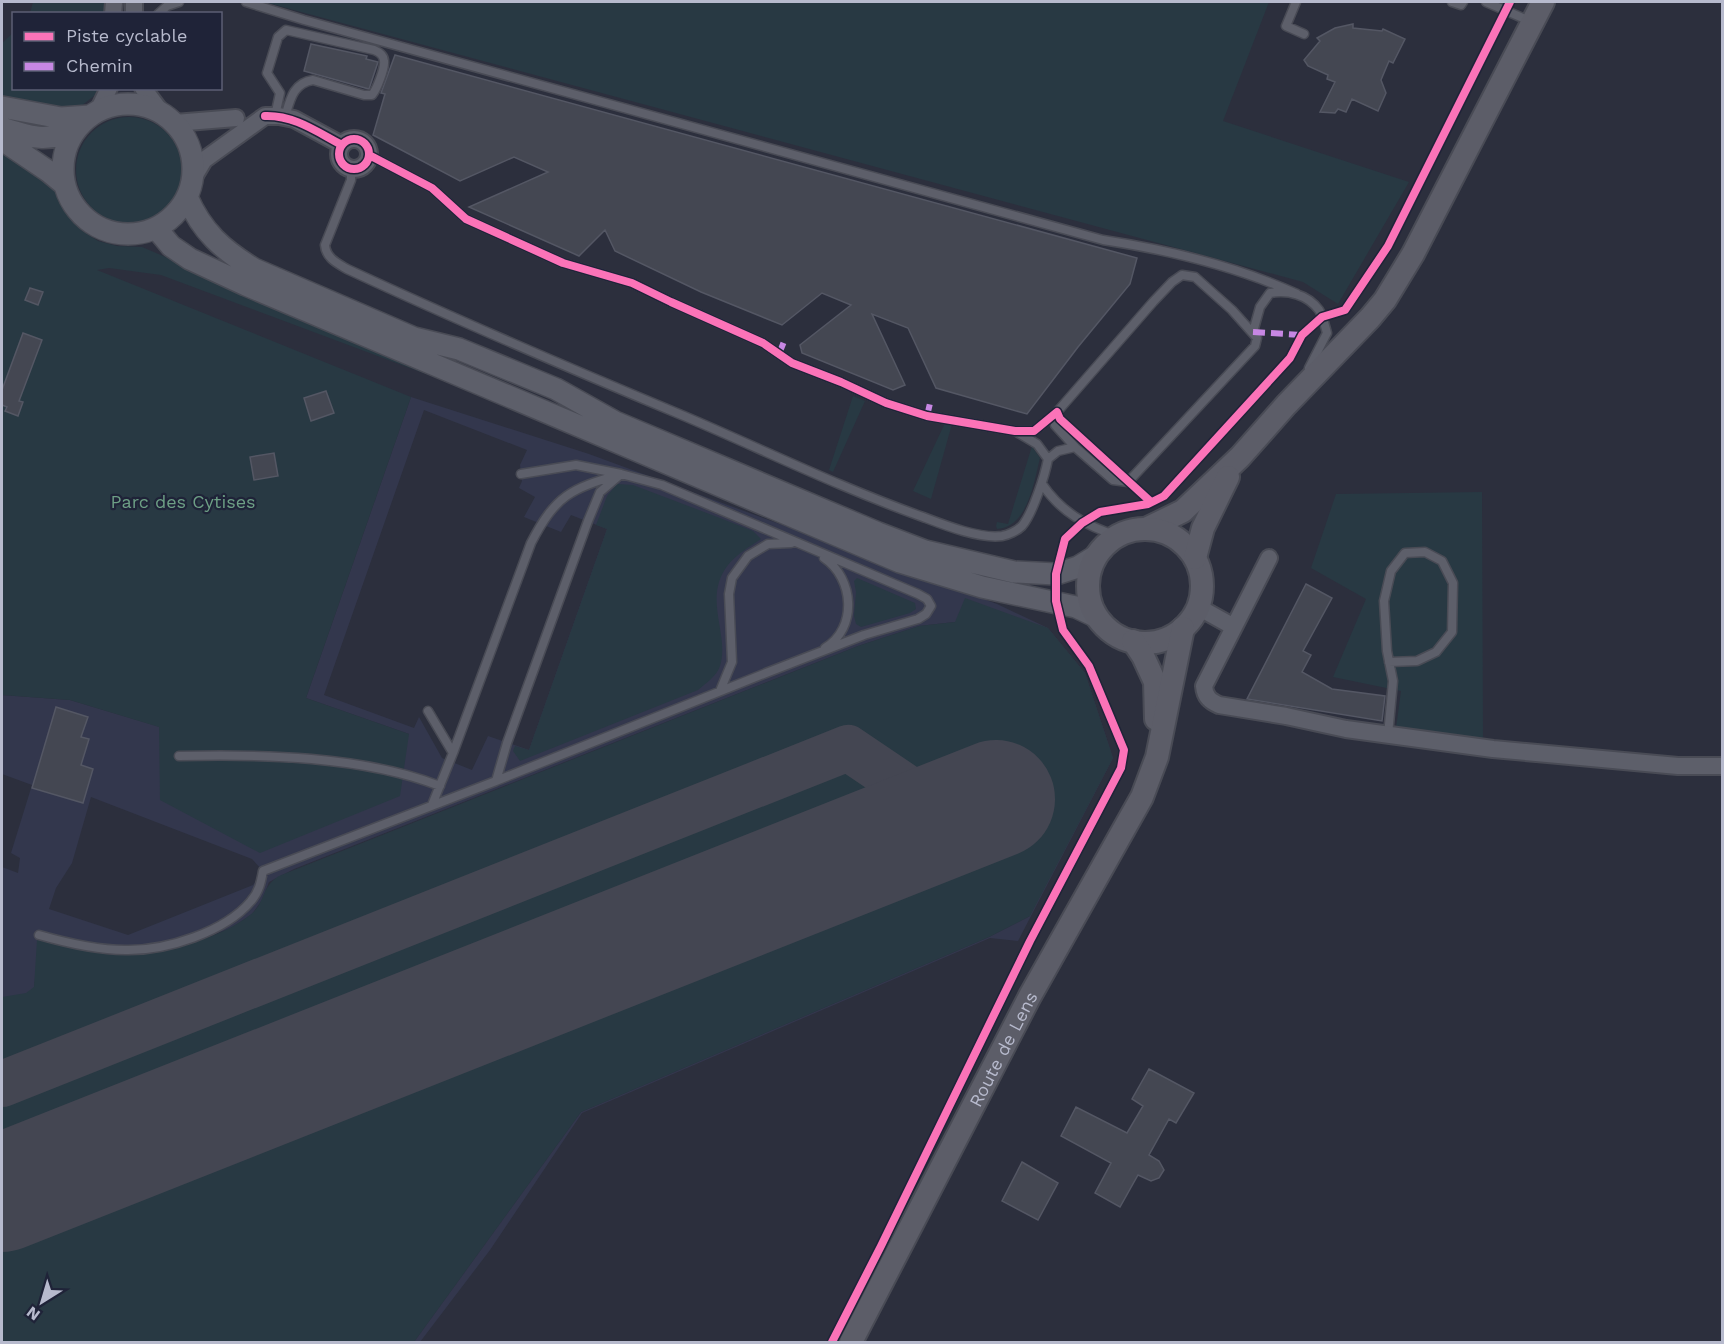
<svg xmlns="http://www.w3.org/2000/svg" width="1724" height="1344" font-family="'Work Sans',sans-serif">
  <style>
    .airport { fill: #33374d; fill-rule: evenodd }
    .green { fill: #283943 }
    .lines { fill: none; stroke-linecap: round; stroke-linejoin: round }
    .taxiway { stroke: #444652; stroke-width: 46 }
    .runway { stroke: #444652; stroke-width: 118 }
    .building { fill: #444752; stroke: #545764; stroke-width: 1.5 }
    .service-casing { stroke: #494b55; stroke-width: 11 }
    .minor-casing { stroke: #494b55; stroke-width: 20 }
    .tertiary-casing { stroke: #494b55; stroke-width: 24 }
    .secondary-casing { stroke: #494b55; stroke-width: 26 }
    .service { stroke: #5d5f6a; stroke-width: 8 }
    .minor { stroke: #5d5f6a; stroke-width: 16 }
    .tertiary { stroke: #5d5f6a; stroke-width: 21 }
    .secondary { stroke: #5c5d68; stroke-width: 22 }
    .quiet { stroke: #c787e3; stroke-width: 6; stroke-dasharray: 12 6; stroke-linecap: butt }
    .cycleway-casing { stroke: #1f2338; stroke-width: 11 }
    .cycleway { stroke: #fb73b8; stroke-width: 8 }
    .labels { text-anchor: middle; dominant-baseline: central; stroke-width: 4.5; stroke-linejoin: round; paint-order: stroke }
    .park-label { font-size: 18px; fill: #6d9f85; stroke: #1f2338 }
    .street-label { font-size: 18px; fill: #b7bacd; stroke: #1f2338 }
  </style>
  <rect width="100%" height="100%" fill="#2c2f3d"/>
  <!-- airport -->
  <path class="airport" d="M411,397L589,454L997,604L1048,628L1085,673L1113,758L1018,941L990,938L582,1113L490,1250L420,1342H414L581,1112L989,937L1030,916L955,622L919,626L858,646L294,869L269,882L262,900L252,914L231,928L202,939L159,952L124,955L105,954L40,940L34,987L2,1109V867L18,873L20,858L11,853L32,785L2,774V695L70,700L160,727V800L409,734L306,698ZM424,410L527,450L520,465L522,481L519,488L535,497L524,517L561,532L571,515L607,529L529,750L488,736L472,770L442,758L419,717L414,728L324,695ZM91,797L252,859L263,871L253,885L128,935L49,909L56,888L72,863Z"/>
  <!-- green -->
  <path class="green" d="M33,2H105L104,13H30Z
    M264,2H1269L1223,121L1409,182L1338,304L1303,282Z
    M13,33L14,88L98,89L94,96L81,106L83,110L2,103V43Z
    M76 170a53 53 0 1 1 106 0a53 53 0 1 1-106 0Z
    M2,152L52,183L63,208L81,230L98,241L117,246L142,247L452,379L450,383L161,275L109,268L97,270L411,397L306,698L409,734L400,796L260,853L160,800L159,727L70,700L2,695Z
    M853,396L865,401L833,472L829,470Z
    M945,423L952,424L931,499L913,491Z
    M1032,446L1040,458C1034,482 1028,527 997,529L996,526L997,522L1008,524Z
    M617,484L633,485L720,518L753,531L761,539C749,547 737,554 728,565C702,598 730,634 720,666C716,677 706,683 698,690L520,761L513,751L515,746L529,750L607,529L596,525L607,496Z
    M1482,492L1483,739L1396,728L1401,691L1333,677L1366,599L1311,568L1336,494Z
    M857,578L915,603L916,609L910,613L861,627L856,624L854,616L856,592L854,581Z
    M965,598L1048,628L1085,673L1113,758L1030,916L989,937L581,1112L414,1342H2V997L26,993L34,987L37,940C60,943 82,951 105,954C146,959 218,941 250,915C266,903 260,888 279,876L858,646L919,626L955,622Z"/>
  <g class="lines">
    <!-- taxiway -->
    <path class="taxiway" d="M2,1084L848,748L950,817"/>
    <!-- runway -->
    <path class="runway" d="M2,1193L996,799"/>
  </g>
  <!-- building -->
  <path class="building" d="M1353,24V28L1382,31L1383,29L1405,39L1393,63L1389,61L1381,80L1386,93L1378,111L1352,99L1346,112L1338,109L1335,113L1320,112L1335,82L1327,79L1328,75L1308,66L1304,60L1320,41L1317,38L1335,28Z
    M311,44L367,56L366,59L378,62L369,89L304,71Z
    M395,55L1137,258L1130,284L1078,347L1027,414L936,388L908,328L872,314L905,385L893,390L802,353L800,345L851,305L822,293L782,325L701,292L615,251L605,230L579,256L469,207L548,172L514,157L460,181L373,135L385,94L381,93Z
    M30,288L43,292L38,305L25,300Z
    M23,333L42,340L19,401L23,402L18,416L5,411L7,407L2,405V390Z
    M326,391L334,413L311,421L304,398Z
    M274,453L278,476L254,480L250,457Z
    M1306,584L1332,598L1303,651L1311,655L1302,672L1332,689L1385,696L1382,721L1247,699Z
    M56,707L88,717L81,737L89,739L81,765L93,769L83,803L32,788Z
    M1149,1069L1194,1093L1176,1123L1169,1119L1149,1155L1159,1161L1164,1170L1159,1178L1151,1181L1138,1175L1120,1207L1095,1193L1111,1163L1061,1136L1076,1107L1127,1133L1143,1106L1132,1099Z
    M1022,1162L1058,1183L1038,1220L1002,1201Z"/>
  <g class="lines">
    <!-- service casing -->
    <g class="service-casing">
      <path id="service" d="M246,2L304,20L1103,240C1169,250 1236,266 1297,294
        M1296,2L1286,26L1304,34
        M1452,2L1461,5L1463,2
        M1486,2L1532,22
        M158,14L167,6L179,2
        M275,116L280,93L267,73L278,37L286,30L374,50C379,52 384,55 384,61C385,68 377,89 372,95H364L313,80C293,83 290,100 285,117
        M351,168V180L325,245C326,258 337,263 347,269C459,321 571,369 684,416C764,450 841,488 923,517C944,525 979,539 1002,536C1008,535 1017,531 1022,526C1033,513 1045,475 1048,459L1037,444L1015,431L927,416L886,403L841,382L792,363L763,343L671,302L632,283L563,263L466,219L432,188L369,155
        M1182,275L1195,277L1232,310L1257,338L1255,346L1128,482L1113,480L1075,447L1055,425L1054,420L1057,412L1153,302L1172,282Z
        M1253,332L1260,307L1270,293C1288,290 1307,294 1319,310C1323,316 1325,326 1327,333L1309,368
        M1018,431H1034L1056,413
        M1048,459L1058,451L1075,447
        M1042,484C1061,512 1086,526 1118,536
        M824,558C854,578 858,628 825,648
        M720,691L732,662L729,594L732,578L748,556L768,544L791,543
        M428,711L453,753L531,543C556,495 570,489 621,474L576,465L521,474
        M1388,735L1393,681L1387,651L1384,601L1391,571L1405,553L1425,552L1442,561L1453,583L1452,632L1436,652L1417,661L1389,662
        M179,756C261,754 363,756 440,786
        M432,805L453,753
        M39,935C67,943 96,950 125,950C166,951 225,932 251,901C259,892 261,882 263,871L496,781L507,743L588,521L600,492L621,474L662,485L918,594L927,599L931,606L926,614L918,619L864,635L766,673L496,781"/>
    </g>
    <!-- minor casing -->
    <g class="minor-casing">
      <path id="minor" d="M134,2V14
        M113,14L114,2
        M143,88L161,112
        M98,111L109,88
        M175,123L236,118
        M339 154a15 15 0 1 1 30 0a15 15 0 1 1-30 0Z
        M192,180L204,160L265,116H279L294,119L342,145
        M1269,558L1204,686C1205,697 1210,701 1219,705L1286,716L1346,729L1493,749L1678,766H1722
        M1198,607L1234,627"/>
    </g>
    <!-- tertiary casing -->
    <g class="tertiary-casing">
      <path id="tertiary" d="M63 169a65 65 0 1 1 130 0a65 65 0 1 1-130 0Z
        M2,107L61,118L90,116
        M2,128C33,138 50,144 79,126
        M2,140L48,171L65,185
        M187,197C202,232 223,250 254,269L414,338L459,349L556,389L615,422L878,533L925,551L1014,572L1056,574L1078,567L1096,556
        M156,228L171,246L190,259L246,285L900,562L982,587L1076,607L1097,617"/>
    </g>
    <!-- secondary casing -->
    <g class="secondary-casing">
      <g id="secondary">
        <path d="M1146,529L1183,511L1240,457L1286,405L1370,318L1385,300L1413,254L1543,2"/>
        <circle cx="1145" cy="586" r="57"/>
        <path d="M1195,558L1203,528L1228,477"/>
        <path d="M1133,641L1143,656L1155,682L1156,719"/>
        <path id="s1" d="M851,1342L1030,996L1142,797L1157,757L1183,628"/>
      </g>
    </g>
    <!-- service -->
    <use href="#service" class="service"/>
    <!-- minor -->
    <use href="#minor" class="minor"/>
    <!-- tertiary -->
    <use href="#tertiary" class="tertiary"/>
    <!-- secondary -->
    <use href="#secondary" class="secondary"/>
    <!-- quiet -->
    <path class="quiet" d="M1253,332L1302,335
      M779,354L785,339
      M927,416L931,399"/>
    <!-- cycleway casing -->
    <g class="cycleway-casing">
      <path id="cycleway" d="M265,116C294,115 317,132 342,145
        M339 154a15 15 0 1 1 30 0a15 15 0 1 1-30 0Z
        M369,155L432,188L466,219L563,263L632,283L671,302L763,343L792,363L841,382L886,403L927,416L1015,431H1034L1057,412L1060,419L1151,502
        M832,1342L881,1246L1030,941L1121,768L1124,750L1089,666L1063,630L1056,601V574L1065,539L1082,523L1100,512L1148,504L1164,496L1290,358L1302,335L1322,317L1345,310L1388,246L1510,2"/>
    </g>
    <!-- cycleway -->
    <use href="#cycleway" class="cycleway"/>
  </g>
  <g class="labels">
    <!-- park labels -->
    <g class="park-label">
      <text x="183" y="501">Parc des Cytises</text>
    </g>
    <!-- street labels -->
    <g class="street-label">
      <text stroke="none"><textPath href="#s1" startOffset="330">Route de Lens</textPath></text>
    </g>
  </g>
  <!-- border -->
  <rect width="1724" height="1344" fill="none" stroke="#b7bacd" stroke-width="6"/>
  <!-- legend -->
  <rect x="12" y="12" width="210" height="78" fill="#1f2338" stroke="#5c5f74" stroke-width="1.5"/>
  <rect x="24" y="32" width="30" height="9" fill="#fb73b8" stroke="#5c5f74" stroke-width="1.5"/>
  <text x="66" y="42" font-size="18" fill="#b7bacd">Piste cyclable</text>
  <rect x="24" y="62" width="30" height="9" fill="#c787e3" stroke="#5c5f74" stroke-width="1.5"/>
  <text x="66" y="72" font-size="18" fill="#b7bacd">Chemin</text>
  <!-- north arrow -->
  <g transform="translate(42 1302) rotate(217)" stroke="#1f2338" stroke-width="4.5" paint-order="stroke">
  <path d="M0-4.5L10 22L0 15L-10 22Z" fill="#b7bacd"/>
  <text y="-9" font-size="16" font-weight="bold" text-anchor="middle" fill="#b7bacd">N</text>
  </g>
</svg>
